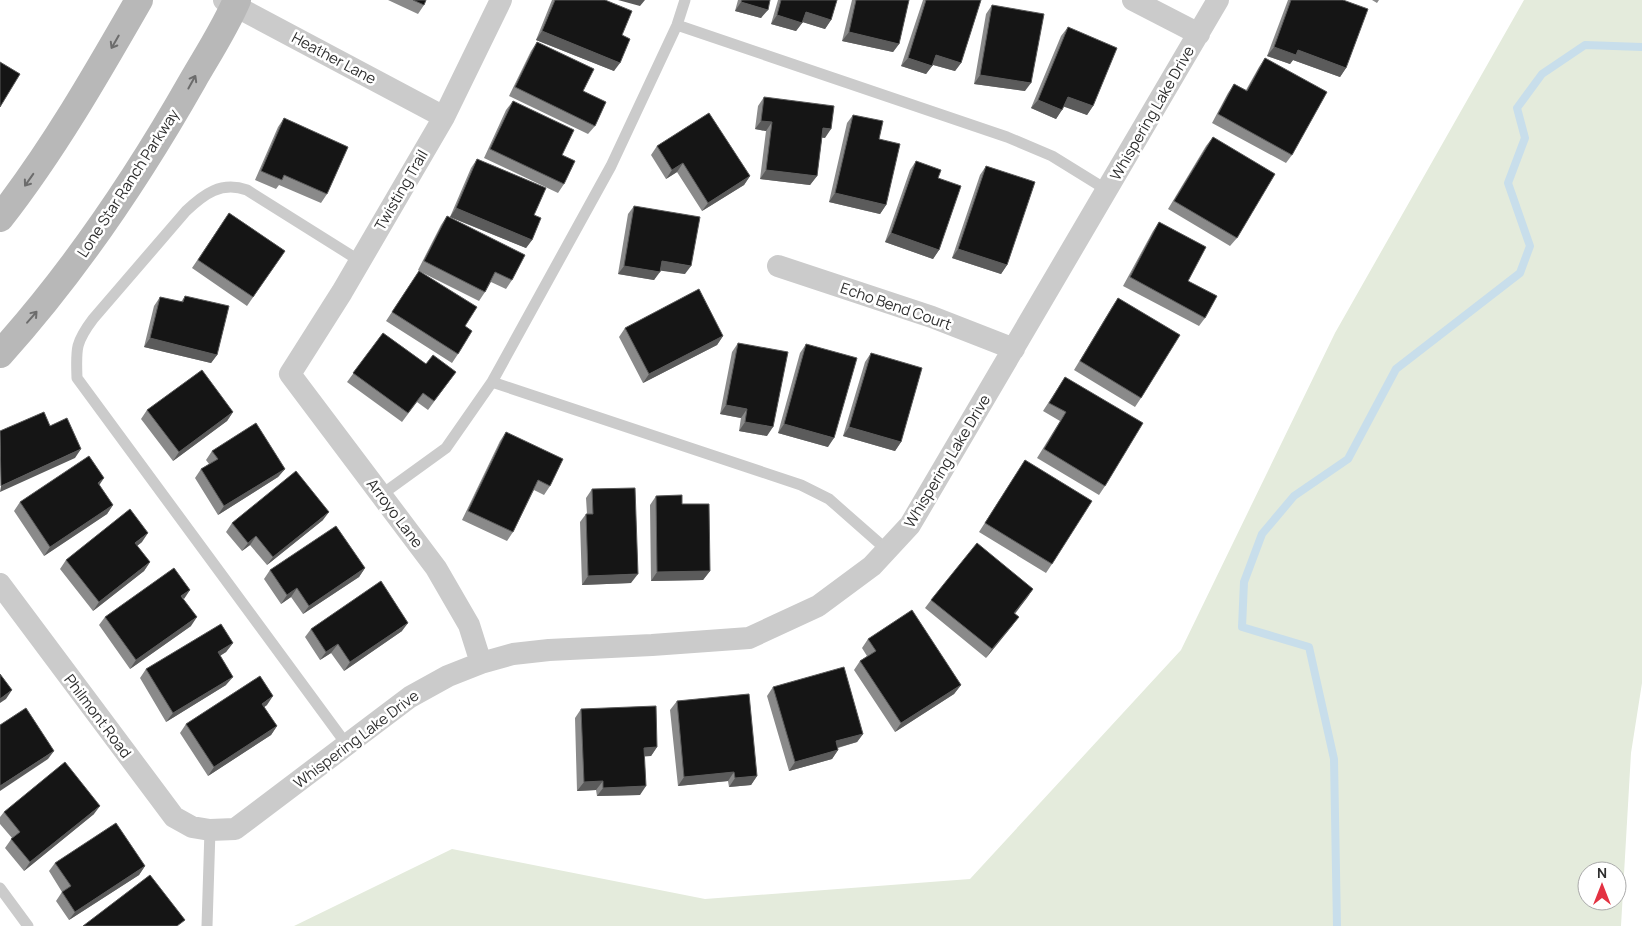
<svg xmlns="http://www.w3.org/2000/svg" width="1642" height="926" font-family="Manrope,sans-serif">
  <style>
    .green { fill: #e4ebdc; fill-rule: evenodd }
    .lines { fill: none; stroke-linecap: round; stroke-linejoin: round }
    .stream { stroke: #c8deeb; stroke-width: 8 }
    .service { stroke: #cbcbcb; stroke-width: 11 }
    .minor { stroke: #cbcbcb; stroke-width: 22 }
    .secondary { stroke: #b8b8b8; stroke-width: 28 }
    .wall { fill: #8a8a8a }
    .shaded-wall { fill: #5b5b5b }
    .building { fill: #151515; stroke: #5b5b5b }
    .oneway { stroke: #6c6c6c }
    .labels { text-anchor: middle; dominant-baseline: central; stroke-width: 5; stroke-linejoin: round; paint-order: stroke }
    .street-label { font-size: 15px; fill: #2e2e2e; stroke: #fff }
  </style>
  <rect width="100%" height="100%" fill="#fff"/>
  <!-- green -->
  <path class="green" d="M1524,0H1642V683L1631,753L1621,926H294L452,849L705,899L970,879L1181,650L1335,333ZM1587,871H1617V901H1587Z"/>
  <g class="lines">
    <!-- stream -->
    <path class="stream" d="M1337,926L1334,759L1309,647L1242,627L1244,582L1262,534L1294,496L1348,459L1396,369L1520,273L1530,246L1508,183L1525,138L1517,108L1542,74L1585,45L1642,47"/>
    <!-- service -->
    <path class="service" d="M677,25L1007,137L1052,156L1107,190
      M492,382L801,485L829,499L887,550
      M381,495L446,448L492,382L611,166L677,25L685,0
      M347,745L77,378C76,349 75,343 93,319L186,211C204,194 221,181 247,190L360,261
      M0,888L28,926
      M207,926L210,830"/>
    <!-- minor -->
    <path class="minor" d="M224,0L444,117
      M1133,0L1199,34
      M778,266L932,317L1014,349
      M0,584L174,817L192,827L210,830L235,829L410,697L448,676L481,663L513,654L549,650L652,645L749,638L818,606L872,566L910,525L1218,0
      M481,663L469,625L436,568L290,374L342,292L444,117L501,0"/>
    <!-- secondary -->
    <path class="secondary" d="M0,218C53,150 96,75 139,0
      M0,354C75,271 138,177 193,80C208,54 225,28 237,0"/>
  </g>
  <!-- wall -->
  <path class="wall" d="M388,0H426L424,5L418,14Z
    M552,0H605L622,35L614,71L536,40Z
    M738,0H770L761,18L735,11Z
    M778,0H837L831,20L825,29L803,22L796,31L771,24Z
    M852,0H909L899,44L893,52L842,41Z
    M923,0H981L961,63L955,71L933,65L926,74L901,66Z
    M1288,0H1343L1346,68L1340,77L1293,60L1290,64L1267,56Z
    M1372,0H1379L1377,3Z
    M992,5L1025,91L974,84L986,14Z
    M1068,27L1093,106L1087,115L1064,106L1056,119L1031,108L1061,36Z
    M537,42L583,91L595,126L588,134L509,96L531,51Z
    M1265,58L1292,155L1286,163L1212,123L1228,93L1234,84L1246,90L1259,67Z
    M764,97L825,138L822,137L817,176L810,185L760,179L766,131L755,129L758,106Z
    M513,101L562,155L564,184L558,193L484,158L506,110Z
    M853,115L886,205L880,214L829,202L847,123Z
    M284,118L327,194L321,203L279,185L276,189L255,180L278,127Z
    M1213,137L1237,238L1230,246L1168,209L1206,146Z
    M657,146L750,176L744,185L702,211L677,172L666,179L651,155Z
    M477,159L534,215L532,240L526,248L450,217L471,168Z
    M916,161L938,178L939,250L933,259L885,242L910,170Z
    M986,166L1007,265L1001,274L952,258L980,175Z
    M634,206L685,274L660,270L654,280L618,274L628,214Z
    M229,213L285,251L247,306L192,268Z
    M447,216L512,280L506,289L491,282L485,292L479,301L419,271L465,326L458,354L452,363L386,321L419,271L418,270L441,225Z
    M1159,222L1188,281L1205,318L1199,326L1123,286L1153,231Z
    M185,296L217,355L211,363L144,347L154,306L160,297L181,302Z
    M1118,298L1141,398L1135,407L1074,370L1112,307Z
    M625,328L723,336L717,345L643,383L619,337Z
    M383,333L426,364L456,372L428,410L417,402L402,422L347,382Z
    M738,343L767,436L739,431L741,418L720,414L732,352Z
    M806,344L828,447L778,433L800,353Z
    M871,353L901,442L895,451L843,436L865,362Z
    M1065,377L1105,486L1099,495L1037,458L1060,421L1043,411Z
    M147,410L233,412L227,421L173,461L141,419Z
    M506,432L550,486L544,495L534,490L513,532L507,541L462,520L500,441Z
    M212,451L285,469L278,477L218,515L195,478L201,469L209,464L206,460Z
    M1025,460L1052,564L1046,573L979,532Z
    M592,489L631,583L582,585L580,522L586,514H587L586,498Z
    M656,496L682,504L710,571L703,580L651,581L650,505Z
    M20,502L113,505L107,514L44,556L14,511Z
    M323,520L267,565L250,545L242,551L226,532L232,523Z
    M142,542L137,546L150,562L144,571L93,611L60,569L66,560Z
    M365,568L359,577L303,614L291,597L281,604L264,579L270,570Z
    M1033,589L1015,614L1012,626L986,658L925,608L931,600Z
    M105,617L191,626L130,669L99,625Z
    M311,629L402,631L344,671L331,653L320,660L305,637Z
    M868,639L961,685L954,694L895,732L854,670L860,661L867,656L862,648Z
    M233,643L226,652L220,656L226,685L166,722L140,678L146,669Z
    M773,687L863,734L857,742L838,748V750L832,759L789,771L767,696Z
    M677,701L757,776L751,785L729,787L728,781L678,786L670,710Z
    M267,705L264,707L277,726L271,735L208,776L180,733L186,724Z
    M581,709L657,747L651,756H645L640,795L597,796L596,790L577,791L575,718Z
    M4,812L94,814L24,871L5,848L12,838L0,824V817Z
    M55,863L145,866L139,875L69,920L56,901L62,892L49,871Z"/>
  <!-- shaded-wall -->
  <path class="shaded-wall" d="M618,0H645L640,6Z
    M741,2L768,10L761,18L735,11Z
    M806,12L831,20L825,29L799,21Z
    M777,15L802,23L796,31L771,24Z
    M542,31L620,63L614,71L536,40Z
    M849,32L899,44L893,52L842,41Z
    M1274,47L1298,50L1346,68L1340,77L1293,60L1290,64L1267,56Z
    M936,55L961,63L955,71L930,64Z
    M908,58L932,66L926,74L901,66Z
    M980,75L1031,83L1025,91L974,84Z
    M1068,97L1093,106L1087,115L1062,106Z
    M1038,100L1062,110L1056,119L1031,108Z
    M761,121L772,122L766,131L755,129Z
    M823,128L831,129L825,138L817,137Z
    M683,163L677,172L666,179L672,170Z
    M766,170L817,176L810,185L760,179Z
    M750,176L744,185L702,211L708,203Z
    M835,193L886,205L880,214L829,202Z
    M456,208L532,240L526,248L450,217Z
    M891,233L939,250L933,259L885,242Z
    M958,249L1007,265L1001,274L952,258Z
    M662,261L691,266L685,274L656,270Z
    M624,266L660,272L654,280L618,274Z
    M723,336L717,345L643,383L649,374Z
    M150,338L217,355L211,363L144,347Z
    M726,405L747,409L741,418L720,414Z
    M233,412L227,421L173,461L179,452Z
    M745,422L773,427L767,436L739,431Z
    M784,424L834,438L828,447L778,433Z
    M849,427L901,442L895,451L843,436Z
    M81,449L75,458L0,492L1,486Z
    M285,469L278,477L218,515L224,506Z
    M104,478L98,487V483Z
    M113,505L107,514L44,556L50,547Z
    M329,512L323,520L267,565L273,557Z
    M148,533L142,542L129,552L135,543Z
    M256,536L250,545L242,551L248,543Z
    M150,562L144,571L93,611L99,602Z
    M365,568L359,577L303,614L309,606Z
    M710,571L703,580L651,581L657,572Z
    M638,574L631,583L582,585L588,576Z
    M297,588L291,597L281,604L287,595Z
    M1033,589L1027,598L1008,622L1014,613Z
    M190,590L184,599L181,596Z
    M197,617L191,626L130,669L136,660Z
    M1019,617L1012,626L986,658L992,649Z
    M408,623L402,631L344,671L350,662Z
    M233,643L226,652L211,661L218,652Z
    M338,644L331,653L320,660L326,652Z
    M233,677L226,685L166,722L173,713Z
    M961,685L954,694L895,732L901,723Z
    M12,690L6,699L0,703V699Z
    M273,696L267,705L256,713L262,704Z
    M277,726L271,735L208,776L214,767Z
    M863,734L857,742L829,750L836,741Z
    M657,747L651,756L638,757L644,748Z
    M838,750L832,759L789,771L795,762Z
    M54,751L48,759L0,791V786Z
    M734,772L728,781L678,786L684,777Z
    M757,776L751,785L729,787L735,778Z
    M603,781L596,790L577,791L584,782Z
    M646,786L640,795L597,796L603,788Z
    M100,806L94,814L24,871L30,862Z
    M145,866L139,875L69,920L75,912Z"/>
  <!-- building -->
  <path class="building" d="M413,0H426L424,5Z
    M555,0H605L632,11L622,35L630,39L620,63L542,31Z
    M742,0H770L768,10L741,2Z
    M781,0H837L831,20L806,12L802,23L777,15Z
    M856,0H909L899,44L849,32Z
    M926,0H981L961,63L936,55L932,66L908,58Z
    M1291,0H1343L1368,9L1346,68L1298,50L1296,55L1274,47Z
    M992,5L1044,14L1031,83L980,75Z
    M1068,27L1117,48L1093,106L1068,97L1062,110L1038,100Z
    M537,42L594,69L583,91L606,102L595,126L515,87Z
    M1265,58L1327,92L1292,155L1218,114L1234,84L1247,91Z
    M0,62L20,74L0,107Z
    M764,97L834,106L831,129L823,128L817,176L766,170L772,122L761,121Z
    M513,101L574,130L562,155L575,161L564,184L490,149Z
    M709,113L750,176L708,203L683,163L672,170L657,146Z
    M853,115L883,121L879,139L900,144L886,205L835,193Z
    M284,118L348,147L327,194L284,175L282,180L261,171Z
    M1213,137L1275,174L1237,238L1174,201Z
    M477,159L546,188L534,215L541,218L532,240L456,208Z
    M916,161L941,170L938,178L961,186L939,250L891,233Z
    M986,166L1035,182L1007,265L958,249Z
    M634,206L700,217L691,266L662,261L660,272L624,266Z
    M229,213L285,251L253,297L198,260Z
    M447,216L525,255L512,280L495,272L485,292L424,261Z
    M1159,222L1206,247L1188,281L1217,296L1205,318L1130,277Z
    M419,271L477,307L465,326L472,331L458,354L392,312Z
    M699,289L723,336L649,374L625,328Z
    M185,296L229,306L217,355L150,338L160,297L183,302Z
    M1118,298L1180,335L1141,398L1080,361Z
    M383,333L426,364L433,355L456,372L434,401L423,393L408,413L353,373Z
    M738,343L788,352L773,427L745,422L747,409L726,405Z
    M806,344L857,358L834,438L784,424Z
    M871,353L922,368L901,442L849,427Z
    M202,370L233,412L179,452L147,410Z
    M1065,377L1143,423L1105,486L1044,449L1066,412L1049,403Z
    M44,412L50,426L67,418L81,449L1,486L0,431Z
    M256,423L285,469L224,506L201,469L218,459L212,451Z
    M506,432L563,459L550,486L538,480L513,532L468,511Z
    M89,456L104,478L98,483L113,505L50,547L20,502Z
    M1025,460L1092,501L1052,564L985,523Z
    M296,471L329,512L273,557L256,536L248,543L232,523Z
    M635,488L638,574L588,576L586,514H593L592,489Z
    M682,495V504H709L710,571L657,572L656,496Z
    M130,509L148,533L135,543L150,562L99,602L66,560Z
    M336,526L365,568L309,606L297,588L287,595L270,570Z
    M977,543L1033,589L1014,613L1019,617L992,649L931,600Z
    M174,568L190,590L181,596L197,617L136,660L105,617Z
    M381,581L408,623L350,662L338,644L326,652L311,629Z
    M912,610L961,685L901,723L860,661L876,651L868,639Z
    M221,624L233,643L218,652L233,677L173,713L146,669Z
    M844,667L863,734L836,741L838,750L795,762L773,687Z
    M0,674L12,690L0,699Z
    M260,676L273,696L262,704L277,726L214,767L186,724Z
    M749,694L757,776L735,778L734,772L684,777L677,701Z
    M656,706L657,747L644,748L646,786L603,788V781L584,782L581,709Z
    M26,708L54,751L0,786V725Z
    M65,762L100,806L30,862L11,839L20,832L4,812Z
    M116,823L145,866L75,912L62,892L71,886L55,863Z
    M150,875L185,920L177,926H83Z"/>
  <!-- one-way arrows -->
  <defs><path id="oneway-shaft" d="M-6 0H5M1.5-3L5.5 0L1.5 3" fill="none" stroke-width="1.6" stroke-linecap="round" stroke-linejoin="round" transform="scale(1.25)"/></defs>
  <g class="oneway">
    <use href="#oneway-shaft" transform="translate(115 42) rotate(120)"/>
    <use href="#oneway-shaft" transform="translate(192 82) rotate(-61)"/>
    <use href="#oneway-shaft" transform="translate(29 180) rotate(125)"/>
    <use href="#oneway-shaft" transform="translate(32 317) rotate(-49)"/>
  </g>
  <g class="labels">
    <!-- street labels -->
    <g class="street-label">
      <text transform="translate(334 58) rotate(28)">Heather Lane</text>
      <text transform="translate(1152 113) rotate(-60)">Whispering Lake Drive</text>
      <text transform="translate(128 183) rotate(-57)">Lone Star Ranch Parkway</text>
      <text transform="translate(401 190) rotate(-60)">Twisting Trail</text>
      <text transform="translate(896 306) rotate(19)">Echo Bend Court</text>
      <text transform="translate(947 461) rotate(-59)">Whispering Lake Drive</text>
      <text transform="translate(395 513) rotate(53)">Arroyo Lane</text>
      <text transform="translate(98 716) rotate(53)">Philmont Road</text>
      <text transform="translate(356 739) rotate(-37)">Whispering Lake Drive</text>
    </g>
  </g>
  <!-- north arrow -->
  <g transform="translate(1602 886)"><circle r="24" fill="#ffffff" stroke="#ababab"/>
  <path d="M0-4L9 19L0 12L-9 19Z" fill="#e33242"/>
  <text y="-8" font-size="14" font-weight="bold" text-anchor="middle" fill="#2e2e2e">N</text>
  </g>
</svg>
